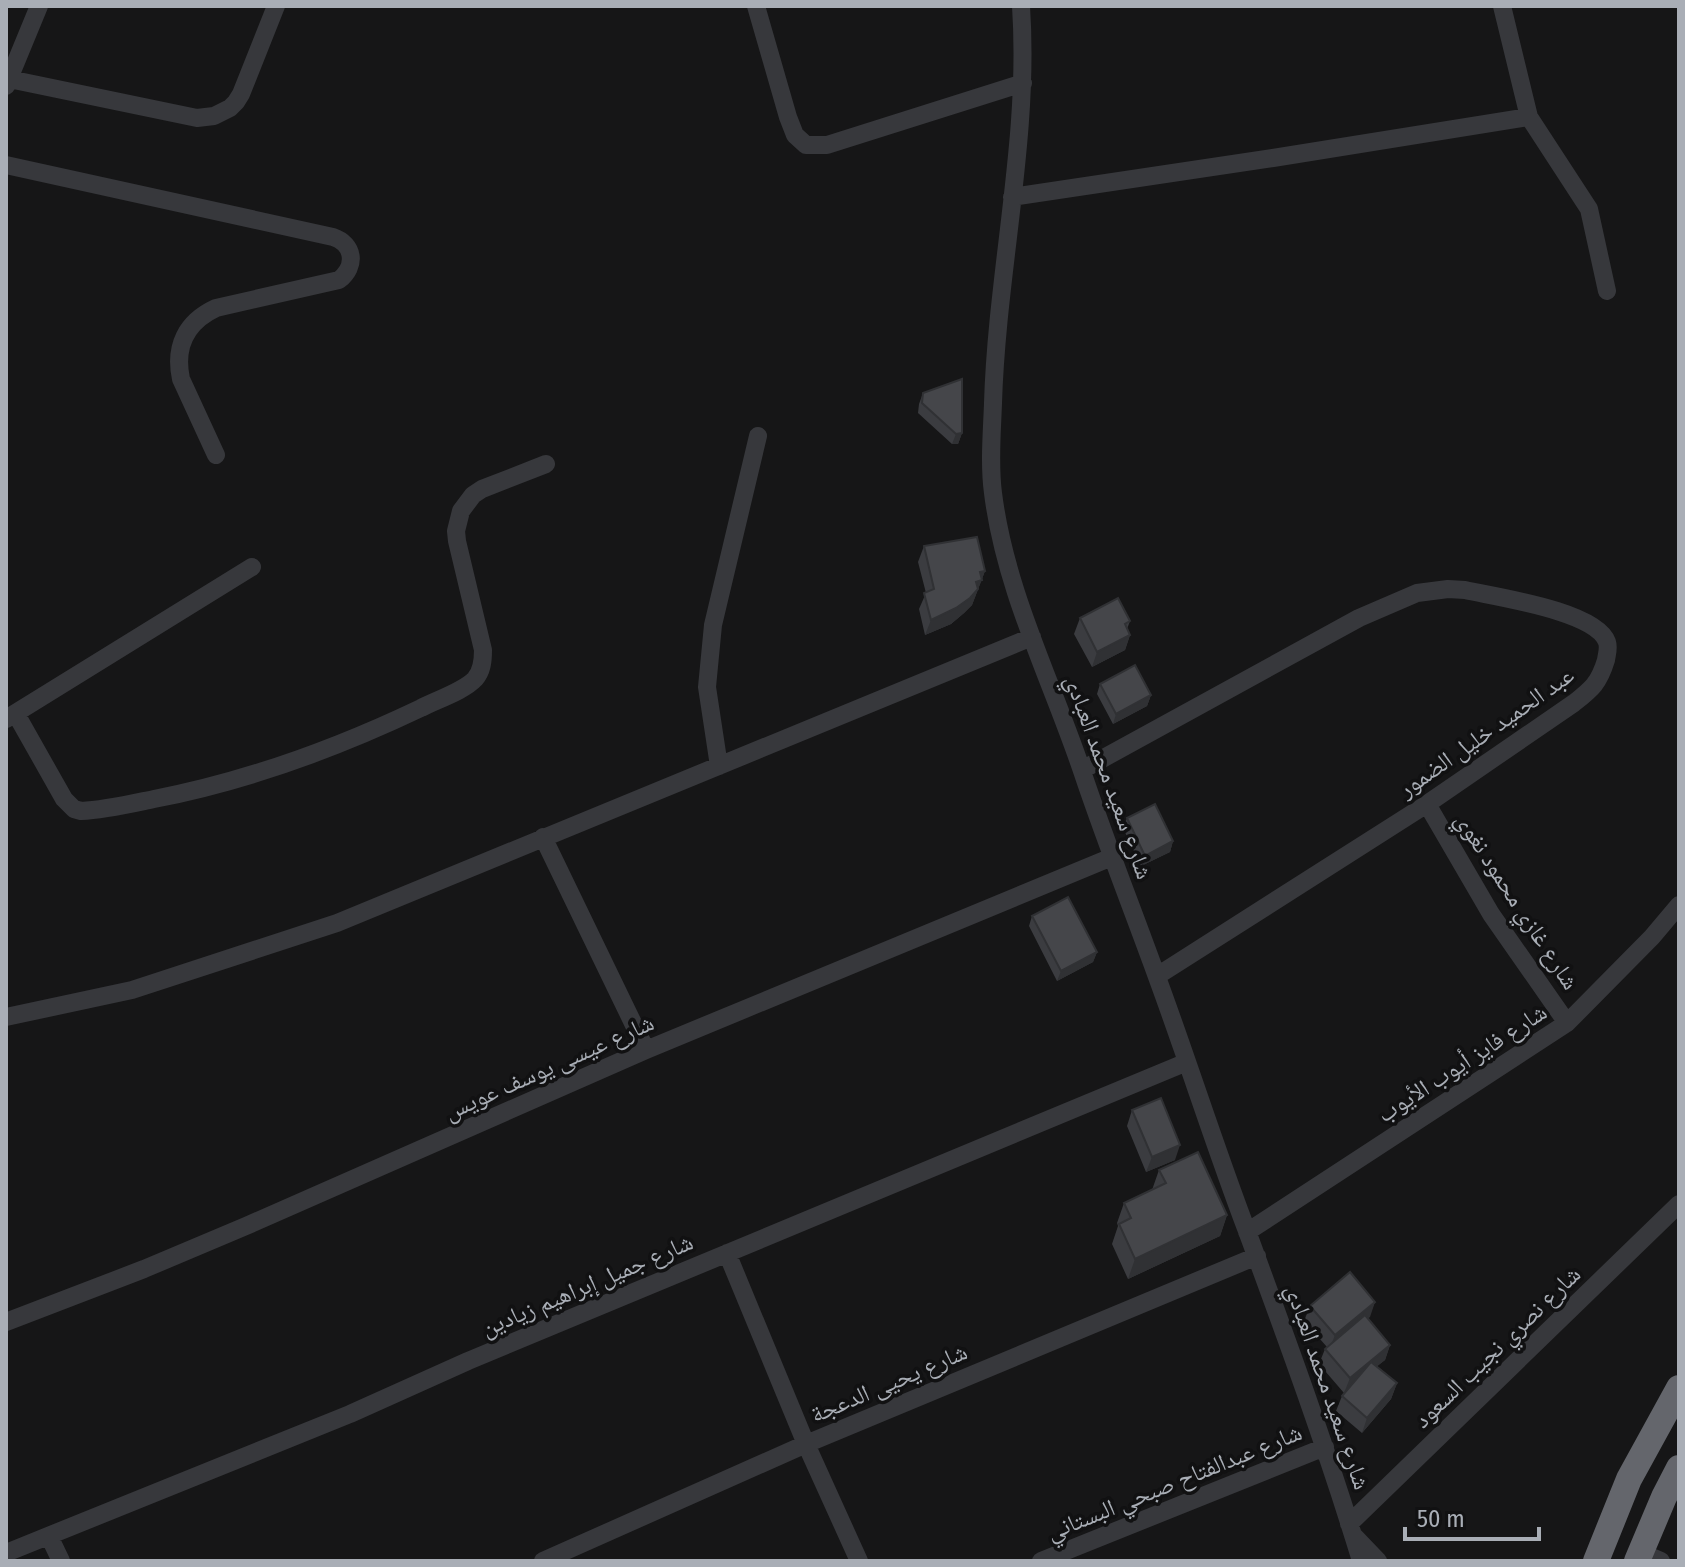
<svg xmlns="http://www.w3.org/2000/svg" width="1685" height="1567" font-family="'Fira Sans Condensed','Noto Naskh Arabic',sans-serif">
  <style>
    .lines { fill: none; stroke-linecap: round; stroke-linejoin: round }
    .minor { stroke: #37383c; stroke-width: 18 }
    .highway { stroke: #64666c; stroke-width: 26 }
    .wall { fill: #3b3c40 }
    .shaded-wall { fill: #303134 }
    .building { fill: #45464a; stroke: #303134; stroke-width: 2 }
    .labels { text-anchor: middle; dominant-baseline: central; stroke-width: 7; stroke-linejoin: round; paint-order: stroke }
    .street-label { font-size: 24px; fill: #a9aeb6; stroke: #111112 }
  </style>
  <rect width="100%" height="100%" fill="#161617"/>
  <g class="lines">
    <!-- minor -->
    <path class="minor" d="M756,6L788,117L795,135L806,145H827L1023,83
      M1021,6C1030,139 997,270 993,403C992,433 989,463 993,493C1005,590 1051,679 1082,771C1105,840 1132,908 1157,977C1188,1061 1215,1147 1247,1231C1287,1340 1327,1449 1361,1561
      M1502,6L1529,117L1589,209L1607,291
      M9,79L197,118L214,116L230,108L236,102L241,94L276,6
      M6,86L39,6
      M6,165L333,237C354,244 357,266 339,280L216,308C186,322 174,346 181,379L216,455
      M1012,197L1273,158L1529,117
      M16,714L64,799L74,809L81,811C105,810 130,804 154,799C247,781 335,749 421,708C436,700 464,691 475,679C482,671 483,661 483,650L457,541L456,531L461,511L473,495L482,489L546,464
      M6,719L252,567
      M719,766L707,687L713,625L758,436
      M1082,770L1359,618L1417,593L1448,589L1465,590C1496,597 1596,611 1607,642C1609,648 1607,653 1606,660C1599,683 1592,689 1574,703L1427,804L1157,976
      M1427,804L1491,914L1567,1023
      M543,837L646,1050
      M6,1017L132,990L337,923L1032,637
      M1247,1232L1567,1023L1652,937L1679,905
      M727,1253L806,1444L859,1561
      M6,1322L144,1269L246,1226L646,1050L1112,857
      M1349,1524L1679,1204
      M49,1536L61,1561
      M1355,1537L1378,1561
      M1640,1552L1661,1561
      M6,1553L350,1414L468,1361L1187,1062
      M543,1561L806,1444L1257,1256
      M1041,1561L1325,1447"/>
    <!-- highway -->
    <path class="highway" d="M1596,1561L1629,1479L1679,1388
      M1637,1561L1664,1497L1679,1468"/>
  </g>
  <!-- wall -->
  <path class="wall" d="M923,393L962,433L958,444H952L918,413L919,404Z
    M924,546L985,571L972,605L964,613L951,624L925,635L919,609L926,593L918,562Z
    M1080,618L1130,621L1127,629L1130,635L1125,650L1092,667L1074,634Z
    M1100,684L1151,695L1147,706L1113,724L1097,694Z
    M1127,818L1173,841L1170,852L1141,866L1123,828Z
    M1032,916L1097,952L1093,962L1057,981L1029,926Z
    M1132,1110L1175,1160L1146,1172L1127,1126Z
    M1159,1170L1227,1215L1220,1236L1128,1279L1112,1244L1118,1226L1117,1223L1124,1203L1152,1190Z
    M1375,1302L1368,1318L1390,1345L1385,1360L1377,1366L1397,1383L1391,1399L1362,1433L1336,1411L1342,1396L1344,1393L1319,1364L1325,1349L1327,1347L1304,1321L1310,1306Z"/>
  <!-- shaded-wall -->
  <path class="shaded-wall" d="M962,433L958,444H952L956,434Z
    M985,571L972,605L964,613L951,624L925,635L931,620L980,572Z
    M1130,635L1125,650L1092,667L1097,652Z
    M1151,695L1147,706L1113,724L1116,714Z
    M1173,841L1170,852L1141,866L1145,856Z
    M1097,952L1093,962L1057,981L1061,971Z
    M1180,1145L1175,1160L1146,1172L1152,1157Z
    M1227,1215L1220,1236L1128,1279L1135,1259Z
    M1375,1302L1370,1317L1329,1350L1335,1335Z
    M1390,1345L1385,1360L1344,1393L1350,1378Z
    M1397,1383L1391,1399L1362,1433L1367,1418Z"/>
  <!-- building -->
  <path class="building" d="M962,379V433L956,434L922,403L923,393Z
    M977,537L985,571L980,572L982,580L976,582L978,589L970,598L956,608L931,620L924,593L934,589L924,546Z
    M1118,598L1130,621L1125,624L1130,635L1097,652L1080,618Z
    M1135,665L1151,695L1116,714L1100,684Z
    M1155,804L1173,841L1145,856L1127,818Z
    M1068,897L1097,952L1061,971L1032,916Z
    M1161,1098L1180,1145L1152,1157L1132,1110Z
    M1198,1152L1227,1215L1135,1259L1119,1224L1131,1218L1124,1203L1166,1183L1159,1170Z
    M1350,1272L1375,1302L1335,1335L1310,1306Z
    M1365,1315L1390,1345L1350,1378L1325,1349Z
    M1371,1362L1397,1383L1367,1418L1342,1396Z"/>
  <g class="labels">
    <!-- street labels -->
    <g class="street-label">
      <text transform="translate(1486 732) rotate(-35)">عبد الحميد خليل الضمور</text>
      <text transform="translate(1109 777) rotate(70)">شارع سعيد محمد العبادي</text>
      <text transform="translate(1517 901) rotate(57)">شارع غازي محمود نغوي</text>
      <text transform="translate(1462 1063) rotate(-33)">شارع فايز أيوب الأيوب</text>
      <text transform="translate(549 1067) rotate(-24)">شارع عيسى يوسف عويس</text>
      <text transform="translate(587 1285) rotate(-23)">شارع جميل إبراهيم زيادين</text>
      <text transform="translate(1497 1347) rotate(-44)">شارع نصري نجيب السعود</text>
      <text transform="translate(889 1383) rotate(-23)">شارع يحيى الدعجة</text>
      <text transform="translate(1328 1387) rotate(71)">شارع سعيد محمد العبادي</text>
      <text transform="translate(1174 1482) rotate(-22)">شارع عبدالفتاح صبحي البستاني</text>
    </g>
  </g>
  <!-- border -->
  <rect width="1685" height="1567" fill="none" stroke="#a9aeb6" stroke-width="16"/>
  <!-- scale -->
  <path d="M1405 1527v12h134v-12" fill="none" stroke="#a9aeb6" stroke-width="4"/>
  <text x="1417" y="1527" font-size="24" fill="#a9aeb6" stroke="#111112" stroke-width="6" paint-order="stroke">50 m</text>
</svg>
